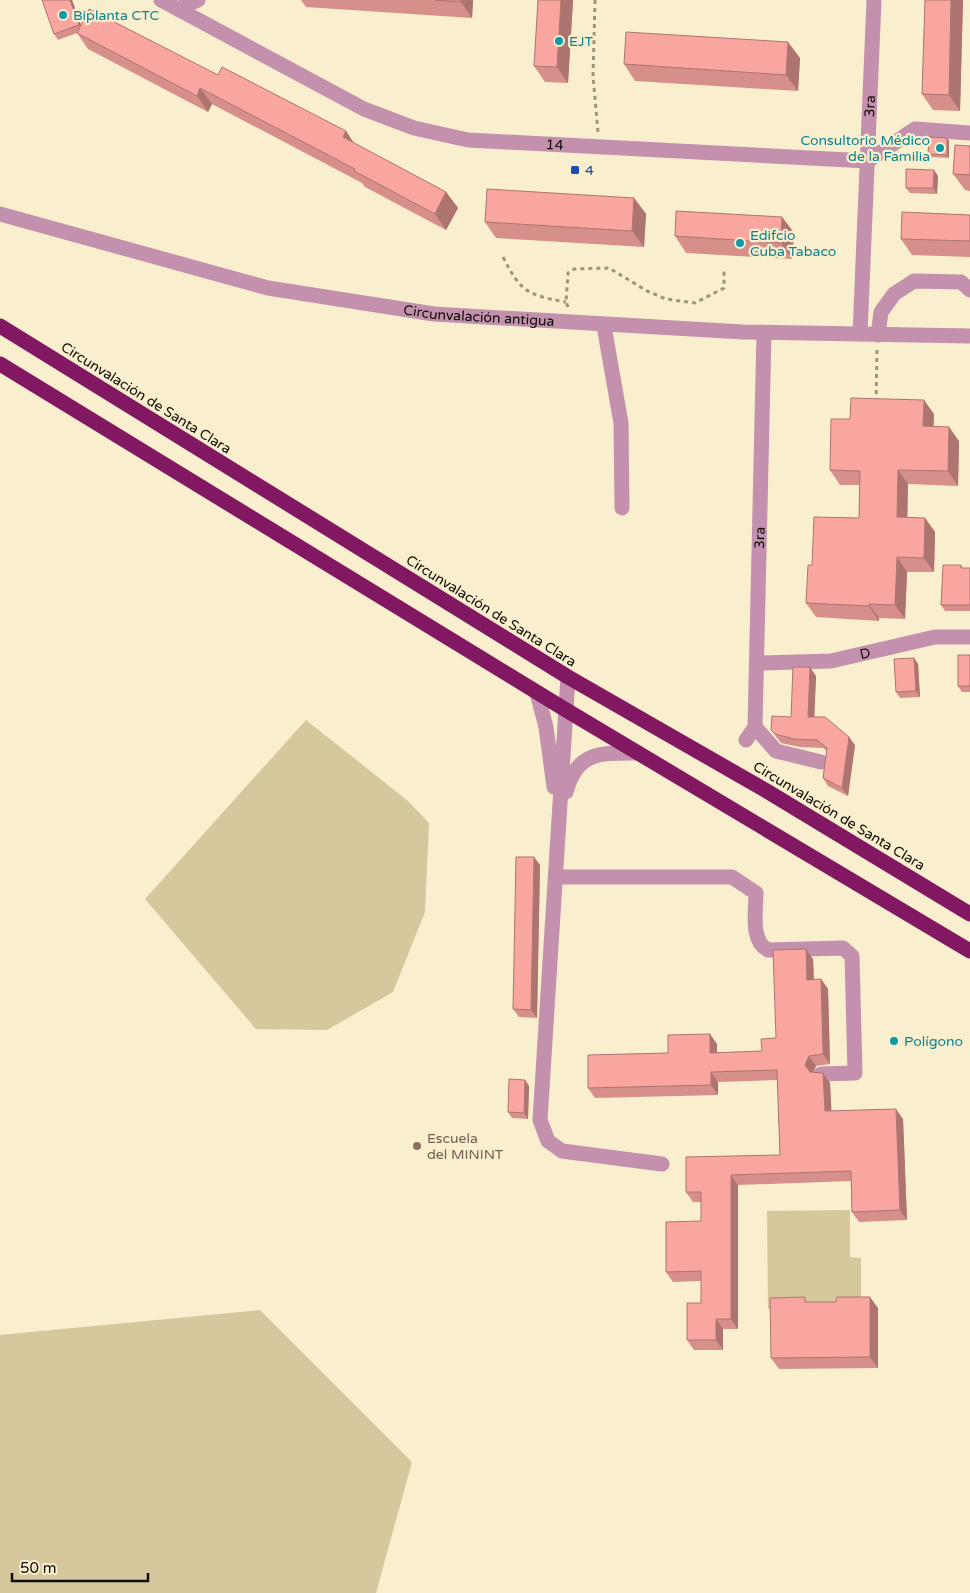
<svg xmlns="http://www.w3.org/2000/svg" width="970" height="1593" font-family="'Varela Round',sans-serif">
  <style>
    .green { fill: #d6c89c }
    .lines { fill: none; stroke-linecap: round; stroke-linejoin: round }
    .path { stroke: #9c957d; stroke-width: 3; stroke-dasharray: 4 4; stroke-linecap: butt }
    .minor { stroke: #c390ad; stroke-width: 15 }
    .highway { stroke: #831862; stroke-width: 15 }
    .wall { fill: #d68f8a }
    .shaded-wall { fill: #ae7470 }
    .building { fill: #f9a6a0; stroke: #ae7470 }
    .culture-dot { fill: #0f9aa8; stroke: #f9eecd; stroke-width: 2 }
    .transit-dot { fill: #1a4fb4; stroke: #f9eecd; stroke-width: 2 }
    .education-dot { fill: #8d6e63; stroke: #f9eecd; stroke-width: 2 }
    .labels { text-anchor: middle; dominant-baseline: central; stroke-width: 4.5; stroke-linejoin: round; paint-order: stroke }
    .culture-label { font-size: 14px; fill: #0d838f; stroke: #f9eecd; text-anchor: start }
    .street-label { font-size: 14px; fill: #0f0c03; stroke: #f9eecd }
    .transit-label { font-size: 14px; fill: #164399; stroke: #f9eecd; text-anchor: start }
    .education-label { font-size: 14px; fill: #785e54; stroke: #f9eecd; text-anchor: start }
  </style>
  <rect width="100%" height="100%" fill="#f9eecd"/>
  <!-- green -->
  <path class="green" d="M306,720L408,801L429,823L425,912L393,992L327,1030L256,1029L145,899Z
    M850,1210V1257L861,1258V1308L768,1309L767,1211Z
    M260,1310L412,1462L376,1593H0V1335Z"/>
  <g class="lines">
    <!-- path -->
    <path class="path" d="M595,0L593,76L598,132
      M503,257C521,292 527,295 566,302
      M568,307L566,302L568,273L574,269L609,268L647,291L666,299L695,303L724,288V271
      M876,402L877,350"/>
    <!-- minor -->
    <g class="minor">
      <path id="s1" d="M161,0L364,109L414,128L468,140L868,161L915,129L970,133"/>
      <path d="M178,9L198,0"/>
      <path id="s2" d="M0,214L268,288L434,314L743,332L970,336"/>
      <path d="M604,326L621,423L622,508"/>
      <path id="s3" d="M860,334L874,0"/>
      <path d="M878,335L881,312L894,294L914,281L961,282L970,290"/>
      <path id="s4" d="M758,663L831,661L935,637H970"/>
      <path d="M568,677L540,1120L548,1141L562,1151L662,1164"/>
      <path d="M537,693L546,727L554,787"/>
      <path d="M755,727L776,751L821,762"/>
      <path id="s5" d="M746,740L755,727L764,333"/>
      <path d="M566,792C577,751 600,753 637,753"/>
      <path d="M556,877H732L756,893C756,911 750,941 768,950L843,948L852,956L855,1073L821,1074"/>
    </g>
    <!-- highway -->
    <path class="highway" d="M0,326L568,677L765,790L970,914
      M0,364L566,710L970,951"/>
  </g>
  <!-- wall -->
  <path class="wall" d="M42,0H72L81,25L218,75L346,131L354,143L446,192L458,208L446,230L365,187L362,183L212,104L208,112L88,49L77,33L58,40L54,34Z
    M301,0H473L472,18L306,7Z
    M538,0H573L568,83L545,82L534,66Z
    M925,0H963L960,111L933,110L922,94Z
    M800,58L798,91L635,81L624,64Z
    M947,138L949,141V158L930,157L928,154Z
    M970,146V191L965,190L953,174Z
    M938,176L937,194L910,193L906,188Z
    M634,198L646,214L644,247L496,238L485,222Z
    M970,215V257L912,255L901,239Z
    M782,217L794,233L792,259L686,253L675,236Z
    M934,414L933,427L959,441L958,486L908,484L907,518H925L935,532L934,572H907L905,619L879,618V621L816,617L806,603L812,565L859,518L860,485H840L830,470L850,419Z
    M961,565L963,568H970V611H945L941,605Z
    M970,655V692H962L958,686Z
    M914,658L918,664L920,697L900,698L896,692Z
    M816,676L814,717L855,745L848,796L828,786L823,778L827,751L823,748L800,747L781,743L771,730L791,717Z
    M540,865L537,1018L519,1017L513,1009Z
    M813,959L814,979H821L828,989L830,1060V1064L816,1066L813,1073H823L830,1083L831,1111L903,1119L907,1220L859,1222L852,1212L851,1181L738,1185V1329H723V1350H694L687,1340L701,1303V1281L673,1282L666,1272L701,1221V1202H693L686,1192L780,1155L777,1080L718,1082V1095L595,1098L588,1088L668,1053L717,1044V1053L762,1051L776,1038Z
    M525,1080L529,1086L528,1119L512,1118L508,1112Z
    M808,1302H836L878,1308V1368L779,1369L771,1358Z"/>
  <!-- shaded-wall -->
  <path class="shaded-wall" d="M70,0H72L83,31L79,25Z
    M461,0H473L472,18L461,2Z
    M561,0H573L568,83L557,67Z
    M951,0H963L960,111L949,95Z
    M788,42L800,58L798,91L786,75Z
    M200,88L212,104L208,112L197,96Z
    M346,131L357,148L343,137Z
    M947,138L949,141V158L947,155Z
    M934,170L938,176L937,194L933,188Z
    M446,192L458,208L446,230L435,214Z
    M634,198L646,214L644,247L632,231Z
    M782,217L794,233L792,259L781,243Z
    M924,400L934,414L933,440L923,426Z
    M949,427L959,441L958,486L948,471Z
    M898,470L908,484L907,532L897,517Z
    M925,518L935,532L934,572L924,558Z
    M897,557L907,572L905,619L895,605Z
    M869,604L879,618V621L869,606Z
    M914,658L918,664L920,697L916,691Z
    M810,667L816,676L814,725L808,717Z
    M849,737L855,745L848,796L842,788Z
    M534,857L540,865L537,1018L531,1010Z
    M806,949L813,959L814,989L807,980Z
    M821,979L828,989L830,1064L823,1054Z
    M710,1034L717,1044V1063L710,1053Z
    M809,1056L816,1066L812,1075L805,1065Z
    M711,1072L718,1082V1095L711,1085Z
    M823,1073L830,1083L832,1121L825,1111Z
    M525,1080L529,1086L528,1119L524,1113Z
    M896,1109L903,1119L907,1220L900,1210Z
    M731,1175L738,1185V1329L731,1319Z
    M870,1297L878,1308V1368L870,1357Z
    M716,1319L723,1329V1350L716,1340Z"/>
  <!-- building -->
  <path class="building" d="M42,0H70L79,25L54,34Z
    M435,0H461V2Z
    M538,0H561L557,67L534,66Z
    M925,0H951L949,95L922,94Z
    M89,9L218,75L222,67L346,131L343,137L446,192L435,214L354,171L355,169L200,88L197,96L77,33Z
    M626,32L788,42L786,75L624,64Z
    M929,137L947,138V155L928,154Z
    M955,145L970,146V175L953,174Z
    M906,169L934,170L933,188H906Z
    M487,189L634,198L632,231L485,222Z
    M676,211L782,217L781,243L675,236Z
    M902,212L970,215V241L901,239Z
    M851,398L924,400L923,426L949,427L948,471L898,470L897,517L925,518L924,558L897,557L895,605L869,604V606L806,603L808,565H812L814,517L859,518L860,471L830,470L831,419H850Z
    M943,565H961V568H970V605H941Z
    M958,655H970V686H958Z
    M914,658L916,691L896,692L894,659Z
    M793,667H810L808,717H825L849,737L842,788L823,778L827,748L817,740L794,739L775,734L771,730L772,716L791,717Z
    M516,857H534L531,1010L513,1009Z
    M806,949L807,980L821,979L823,1050V1054L809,1056L805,1065L810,1072L823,1073L825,1111L896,1109L900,1210L852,1212L851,1171L731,1175V1319H716V1340H687V1303H701V1271L666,1272V1222L701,1221V1192H686V1157L780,1155L777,1070L711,1072V1085L588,1088V1055L668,1053V1035L710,1034V1053L762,1051L761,1039L776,1038L773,950Z
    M509,1079L525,1080L524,1113L508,1112Z
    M805,1297V1302H836L837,1297H870V1357L771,1358L770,1298Z"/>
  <!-- markers -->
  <g class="culture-dot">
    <circle cx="63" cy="15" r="5"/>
    <circle cx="559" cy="41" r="5"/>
    <circle cx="940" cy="148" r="5"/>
    <circle cx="740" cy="243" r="5"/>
    <circle cx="894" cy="1041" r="5"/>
  </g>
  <rect class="transit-dot" x="570" y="165" width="10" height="10" rx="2.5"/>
  <circle class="education-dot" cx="417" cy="1146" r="5"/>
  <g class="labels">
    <!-- culture labels -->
    <g class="culture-label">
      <text x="73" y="15">Biplanta CTC</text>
      <text x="569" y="41">EJT</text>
      <text x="930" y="140" text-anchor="end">Consultorio Médico<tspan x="930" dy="16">de la Familia</tspan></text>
      <text x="750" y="235">Edifcio<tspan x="750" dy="16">Cuba Tabaco</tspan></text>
      <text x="904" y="1041">Polígono</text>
    </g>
    <!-- street labels -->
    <g class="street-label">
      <text stroke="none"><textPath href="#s3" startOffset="228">3ra</textPath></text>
      <text stroke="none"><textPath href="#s1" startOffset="426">14</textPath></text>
      <text stroke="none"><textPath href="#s2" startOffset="491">Circunvalación antigua</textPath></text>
      <text transform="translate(146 398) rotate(32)">Circunvalación de Santa Clara</text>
      <text stroke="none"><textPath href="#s5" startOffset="205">3ra</textPath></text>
      <text transform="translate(491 611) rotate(32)">Circunvalación de Santa Clara</text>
      <text stroke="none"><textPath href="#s4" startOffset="108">D</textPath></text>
      <text transform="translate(839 816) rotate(31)">Circunvalación de Santa Clara</text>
    </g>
    <!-- transit labels -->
    <g class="transit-label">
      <text x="585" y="170">4</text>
    </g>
    <!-- education labels -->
    <g class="education-label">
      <text x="427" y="1138">Escuela<tspan x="427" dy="16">del MININT</tspan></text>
    </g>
  </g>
  <!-- scale -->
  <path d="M12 1573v8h136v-8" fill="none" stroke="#0f0c03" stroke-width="2.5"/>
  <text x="20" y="1573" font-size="15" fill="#0f0c03" stroke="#f9eecd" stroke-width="4" paint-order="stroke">50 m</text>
</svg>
